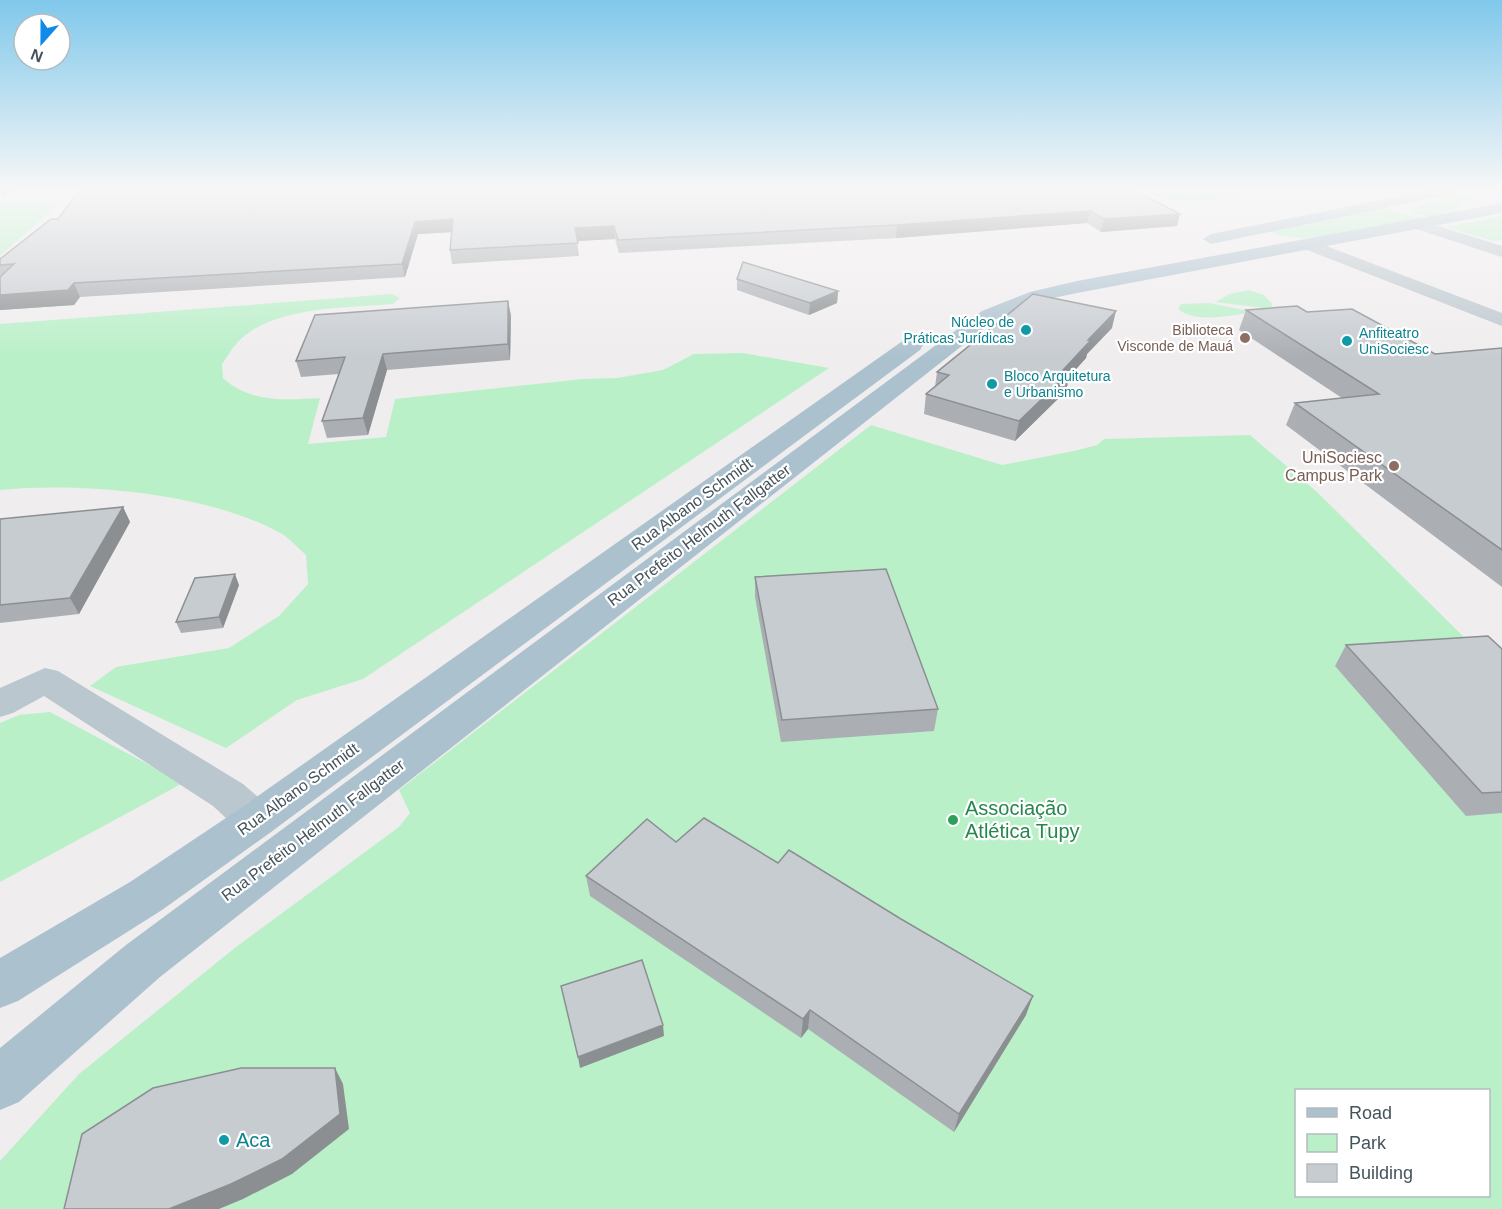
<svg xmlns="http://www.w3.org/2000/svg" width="1502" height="1209" font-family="Arial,sans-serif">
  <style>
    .green { fill: #b9f0c8; fill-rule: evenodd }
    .water { fill: #84e6ef }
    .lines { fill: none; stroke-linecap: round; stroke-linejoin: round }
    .minor { fill: #bbc7ce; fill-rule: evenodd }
    .major { fill: #acc1ce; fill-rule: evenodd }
    .wall { fill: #abafb4 }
    .shaded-wall { fill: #8b8f92 }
    .building { fill: #c7ccd1; stroke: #8b8f92; stroke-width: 1.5 }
    .culture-dot { fill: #0f9aa8; stroke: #fff; stroke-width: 2 }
    .education-dot { fill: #8d6e63; stroke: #fff; stroke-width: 2 }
    .leisure-dot { fill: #2e9e5b; stroke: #fff; stroke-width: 2 }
    .labels { text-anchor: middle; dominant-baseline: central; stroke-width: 4.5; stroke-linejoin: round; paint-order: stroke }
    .far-culture-label { font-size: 14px; fill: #0d838f; stroke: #fff; text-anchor: start }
    .far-education-label { font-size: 14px; fill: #785e54; stroke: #fff; text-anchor: end }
    .education-label { font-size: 16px; fill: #785e54; stroke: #fff; text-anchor: end }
    .street-label { font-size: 16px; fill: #45545c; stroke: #fff }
    .near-leisure-label { font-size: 20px; fill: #27864d; stroke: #fff; text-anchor: start }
    .near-culture-label { font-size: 20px; fill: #0d838f; stroke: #fff; text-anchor: start }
  </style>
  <rect width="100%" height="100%" fill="#f0edee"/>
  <!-- green -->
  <path class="green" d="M1461,196L1473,199C1455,210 1428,224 1408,210L1447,197Z
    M39,202L59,204L0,256V203Z
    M1388,206V209L1422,219C1391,225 1294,249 1270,231Z
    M1502,216V240L1493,241L1446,227Z
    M1249,290L1264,295L1272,304L1271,309L1216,302L1229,294Z
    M392,294L400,298L393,304C348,308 271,306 238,342C232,348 227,357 222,364L223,378C250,403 286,400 320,398L308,444L386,437L395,399L583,379L617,378L663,370L694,354L743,353L829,368L363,679L297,700L226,748L90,686L116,667L229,648L279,616L308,584L306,555C298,548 290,539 282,534C210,493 81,482 0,490V324Z
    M1209,303L1254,312C1233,315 1196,324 1178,309L1181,304Z
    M871,425L1002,465L1074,451L1097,445L1104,439L1250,435L1317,492L1475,648L1502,672V1209H0V1161L79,1074L236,947L399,827L410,813L399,790ZM1296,1090H1488V1196H1296Z
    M50,712L183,783L0,882V723L19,715Z"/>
  <!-- water -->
  <path class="water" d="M1237,189L1239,193C1224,203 1154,205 1145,190Z"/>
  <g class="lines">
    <!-- minor -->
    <path class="minor" d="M1416,219L1502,246V257L1410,227L1408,224L1410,221Z
      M1308,239L1502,313V326L1302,248L1299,244Z
      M45,668L58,671L243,784L271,808L277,820L271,832L256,837L241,832L213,806L44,696L13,713L0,717V688Z"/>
    <!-- major -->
    <path class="major" d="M1436,189H1463L1456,193L1211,244L1203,239L1211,234Z
      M1502,203V213L1077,293L1043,300L996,319L160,977L19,1102L0,1110V1048L126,945L982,311L1030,292L1077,281Z
      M912,339L920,340L923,345L920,350L271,832L162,910L18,1001L0,1008V958L130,882L241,808L904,340Z"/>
  </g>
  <!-- wall -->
  <path class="wall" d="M1132,189L1177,226L1101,232L1087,223L896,238L619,253L615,239L577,241L579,256L452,264L450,250L452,232L418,234L405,277L80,297L74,305L0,310V259Z
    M737,279L838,291L837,303L809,315L737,290Z
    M508,301L511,316L510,360L387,370L368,435L327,438L322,421L339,374L301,377L296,361Z
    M1246,310L1307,312L1435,354L1502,348V587L1286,425L1295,403L1342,398L1239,330Z
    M1112,328L1087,354L1086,358L1069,377L1066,391L1015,441L924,414L926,394L935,387L937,372Z
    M123,507L130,522L79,614L0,623V519Z
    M755,577L938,709L934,731L781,742L755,597Z
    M239,585L223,628L181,633L176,622Z
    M1346,645L1502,649V813L1466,816L1335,666Z
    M676,842L1026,1015L954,1132L808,1029L801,1038L590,896L586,876Z"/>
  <!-- shaded-wall -->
  <path class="shaded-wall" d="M0,189H15L3,196Z
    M1090,211L1087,223L896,238L897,225Z
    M1180,214L1177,226L1101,232L1104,219Z
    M453,219L455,232L418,234L405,277L402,264L415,222Z
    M614,226L615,239L576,241L575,228Z
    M74,283L80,297L74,305L0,310V295Z
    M838,291L837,303L809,315L810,303Z
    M508,301L511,316L510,360L508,344Z
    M1116,311L1112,328L1087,354L1086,358L1069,377L1066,391L1015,441L1019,421L1088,340Z
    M383,354L387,370L368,435L363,418Z
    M123,507L130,522L79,614L70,598Z
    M235,574L239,585L223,628L219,617Z
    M1033,996L1026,1015L954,1132L959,1114Z
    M810,1010L808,1029L801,1038L803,1019Z
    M663,1025L664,1036L580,1068L578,1057Z
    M335,1068L343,1084L349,1129L292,1174L243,1199L219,1209H169Z"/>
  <!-- building -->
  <path class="building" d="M80,189H1132L1180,214L1104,219L1090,211L897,225L618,240L614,226L575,228L578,243L450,250L453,219L415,222L402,264L74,283L68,290L0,295V277L14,264L0,265V259L51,219H58Z
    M743,262L838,291L810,303L737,279Z
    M1033,294L1116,311L1088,340H1091L1063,370L1070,372L1019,421L926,394L949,375L937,372Z
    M508,301V344L383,354L363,418L322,421L345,357L296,361L315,315Z
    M1297,306L1307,312L1352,309L1435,354L1502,348V550L1295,403L1379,394L1246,310Z
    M123,507L70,598L0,605V519Z
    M886,569L938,709L782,720L755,577Z
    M235,574L219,617L176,622L195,578Z
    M1488,636L1502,649V792L1482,793L1346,645Z
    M704,818L778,863L789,850L901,919L1033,996L959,1114L810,1010L803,1019L586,876L647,819L676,842Z
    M642,960L663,1025L578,1057L561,986Z
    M241,1068H335L340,1114L282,1159L231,1184L169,1209H64L82,1134L153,1088Z"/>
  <!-- sky -->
  <linearGradient id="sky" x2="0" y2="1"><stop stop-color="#80c8eb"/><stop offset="0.53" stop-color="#f8f7f7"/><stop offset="1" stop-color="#f8f7f7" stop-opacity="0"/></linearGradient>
  <rect width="1502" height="358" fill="url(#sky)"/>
  <!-- markers -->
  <g class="culture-dot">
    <circle cx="1026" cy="330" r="6"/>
    <circle cx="1347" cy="341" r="6"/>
    <circle cx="992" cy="384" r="6"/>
    <circle cx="224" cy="1140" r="6"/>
  </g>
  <g class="education-dot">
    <circle cx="1245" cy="338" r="6"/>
    <circle cx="1394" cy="466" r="6"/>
  </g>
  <circle class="leisure-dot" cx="953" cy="820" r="6"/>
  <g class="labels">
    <!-- far-culture labels -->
    <g class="far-culture-label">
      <text x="1014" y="322" text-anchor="end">Núcleo de<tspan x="1014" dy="16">Práticas Jurídicas</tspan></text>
      <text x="1359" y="333">Anfiteatro<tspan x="1359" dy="16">UniSociesc</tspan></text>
      <text x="1004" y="376">Bloco Arquitetura<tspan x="1004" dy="16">e Urbanismo</tspan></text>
    </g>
    <!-- far-education labels -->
    <g class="far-education-label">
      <text x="1233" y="330">Biblioteca<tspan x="1233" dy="16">Visconde de Mauá</tspan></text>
    </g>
    <!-- education labels -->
    <g class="education-label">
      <text x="1382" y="457">UniSociesc<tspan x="1382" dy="18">Campus Park</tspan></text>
    </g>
    <!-- street labels -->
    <g class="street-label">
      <text transform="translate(692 504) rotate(-36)">Rua Albano Schmidt</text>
      <text transform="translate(699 535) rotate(-37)">Rua Prefeito Helmuth Fallgatter</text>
      <text transform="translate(298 789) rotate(-36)">Rua Albano Schmidt</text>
      <text transform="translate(313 830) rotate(-37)">Rua Prefeito Helmuth Fallgatter</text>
    </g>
    <!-- near-leisure labels -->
    <g class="near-leisure-label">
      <text x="965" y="808">Associação<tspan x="965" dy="23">Atlética Tupy</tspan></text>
    </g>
    <!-- near-culture labels -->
    <g class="near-culture-label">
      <text x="236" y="1140">Aca</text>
    </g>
  </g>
  <!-- legend -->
  <rect x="1295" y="1089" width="195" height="108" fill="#ffffff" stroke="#b5bbbe" stroke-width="1.5"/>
  <rect x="1307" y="1108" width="30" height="9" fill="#acc1ce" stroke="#b5bbbe" stroke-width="1.5"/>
  <text x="1349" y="1119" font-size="18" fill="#45545c">Road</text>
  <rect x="1307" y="1134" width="30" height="18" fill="#b9f0c8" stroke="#b5bbbe" stroke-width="1.5"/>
  <text x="1349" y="1149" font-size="18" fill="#45545c">Park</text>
  <rect x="1307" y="1164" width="30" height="18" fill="#c7ccd1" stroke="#b5bbbe" stroke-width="1.5"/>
  <text x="1349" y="1179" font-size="18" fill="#45545c">Building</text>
  <!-- north arrow -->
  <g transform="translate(42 42) rotate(201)"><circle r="28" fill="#ffffff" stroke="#b5bbbe" stroke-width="1.5"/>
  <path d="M0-4.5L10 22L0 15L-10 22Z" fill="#1189e7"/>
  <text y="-9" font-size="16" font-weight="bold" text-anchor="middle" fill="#45545c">N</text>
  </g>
</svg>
